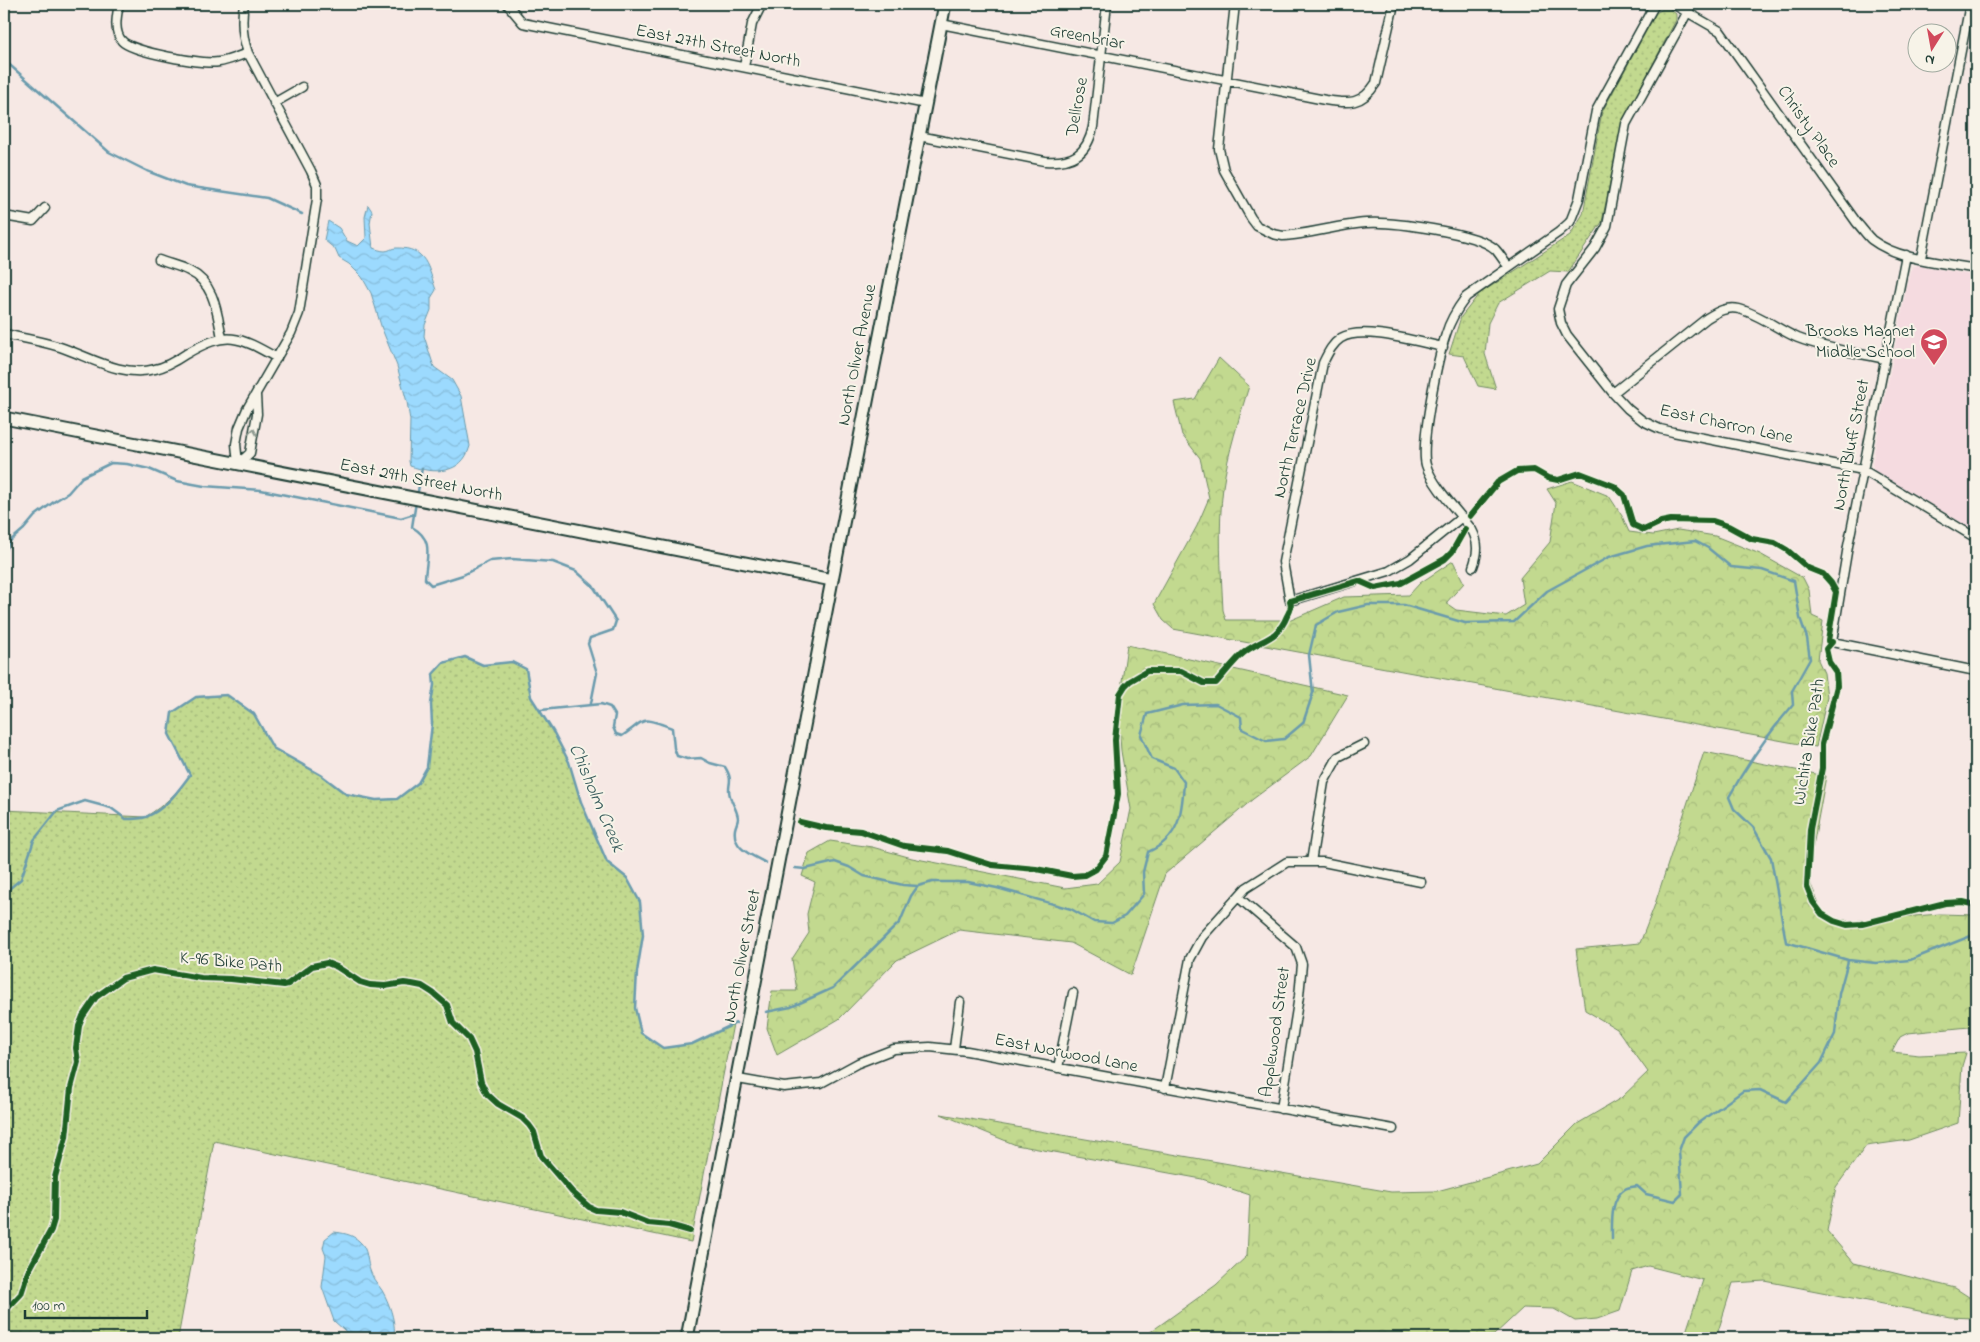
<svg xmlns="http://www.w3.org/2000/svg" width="1980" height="1342" font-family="'Indie Flower',sans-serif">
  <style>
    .built { fill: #f5dbe0 }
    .green { fill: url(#green-dots); stroke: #708b62 }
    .forest { fill: url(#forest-crowns); stroke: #708b62 }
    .water { fill: url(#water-waves); stroke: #6a9bad }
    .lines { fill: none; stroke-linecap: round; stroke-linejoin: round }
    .stream { stroke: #6a9bad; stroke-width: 2.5 }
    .minor-casing { stroke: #1f3d34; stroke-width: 11 }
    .secondary-casing { stroke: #1f3d34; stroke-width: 15 }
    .minor { stroke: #f7f3e8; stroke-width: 8 }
    .secondary { stroke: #f7f3e8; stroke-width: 11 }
    .cycleway-casing { stroke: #f7f3e8; stroke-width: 9 }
    .cycleway { stroke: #1b5e20; stroke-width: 6 }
    .oneway { stroke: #8b988e }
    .labels { text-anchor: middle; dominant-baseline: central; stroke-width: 4; stroke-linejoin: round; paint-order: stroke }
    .street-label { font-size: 18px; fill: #1f3d34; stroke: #f7f3e8 }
    .poi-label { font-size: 18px; fill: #1f3d34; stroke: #f7f3e8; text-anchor: end }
    .water-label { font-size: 19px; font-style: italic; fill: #385c5c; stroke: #f7f3e8 }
  </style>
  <defs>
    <pattern id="green-dots" width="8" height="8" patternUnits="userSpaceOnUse" patternTransform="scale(1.25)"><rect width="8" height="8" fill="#c2d98f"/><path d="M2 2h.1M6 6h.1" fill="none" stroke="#a6bb7c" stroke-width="1.8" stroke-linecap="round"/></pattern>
    <pattern id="forest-crowns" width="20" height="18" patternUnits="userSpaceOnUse" patternTransform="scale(1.25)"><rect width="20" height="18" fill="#c2d98f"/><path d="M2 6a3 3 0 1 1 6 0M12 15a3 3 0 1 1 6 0" fill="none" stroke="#a6bb7c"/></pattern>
    <pattern id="water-waves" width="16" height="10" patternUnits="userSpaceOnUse" patternTransform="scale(1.25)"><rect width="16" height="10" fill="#9cdafe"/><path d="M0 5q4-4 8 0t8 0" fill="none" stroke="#86bcda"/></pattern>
  </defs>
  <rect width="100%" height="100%" fill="#f6e8e4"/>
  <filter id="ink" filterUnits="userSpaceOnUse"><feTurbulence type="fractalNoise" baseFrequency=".02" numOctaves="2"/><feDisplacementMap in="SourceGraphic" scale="10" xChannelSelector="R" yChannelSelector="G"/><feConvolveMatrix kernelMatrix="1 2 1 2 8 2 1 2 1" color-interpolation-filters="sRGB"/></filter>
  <g filter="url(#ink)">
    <!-- built -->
    <path class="built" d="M1918,265L1976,276V531L1875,471L1872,464L1910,271L1913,267Z"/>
    <!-- green -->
    <path class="green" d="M1663,9H1670L1676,14V20L1622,123L1602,222L1568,272L1550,271L1498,303L1488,323L1485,354L1496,389L1478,386L1464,356L1449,354L1461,317L1479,294L1570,235L1583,214L1602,112L1656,13Z
      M465,657L483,665L512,662L526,669L531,697L554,733L569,762L581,802L607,862L627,878L640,902L643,935L637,972L635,1008L641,1033L663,1048L692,1044L733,1024L691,1242L214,1141L178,1338H4V745L11,747L4,810L145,817C165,805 177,793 190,775L169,734L172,713L196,697L227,695L254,714L273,748L321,775L345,794L376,800L397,799L418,783L427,767L432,724L431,704L434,685L433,674L443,663Z"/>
    <!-- forest -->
    <path class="forest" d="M1219,358L1249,386C1239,419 1228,452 1223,487C1218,528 1221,570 1223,610L1226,620H1291L1344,597L1409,595L1420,583L1453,561L1464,583L1446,603L1456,610L1506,616L1524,605L1520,578L1550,542L1556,503L1547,489L1572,481L1609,496L1622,516L1629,532L1653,535L1678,530L1715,536L1760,554L1803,578L1809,590L1812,616L1823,621L1818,660L1824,673L1827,697L1816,747L1173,629L1163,620L1154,604L1197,526L1209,498L1200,458L1182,435L1174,402L1195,399Z
      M1127,645L1348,695L1311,756L1253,799L1165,874L1131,975L1071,943L959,930L897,960L839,1019L777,1055L767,1028L772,991H797L792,959L809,933L807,914L815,882L802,876L809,853L830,841L872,847L912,858L1065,888L1097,884L1120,862L1131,809L1121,751L1118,710Z
      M1704,752L1826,776L1809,868L1811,885L1821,908L1833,918L1851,921L1940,914L1976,915V1031L1969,1027L1908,1033L1900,1037L1892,1052L1919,1055L1966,1053L1962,1066L1958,1123L1909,1140L1866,1146L1836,1187L1827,1231L1854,1263L1955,1288L1972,1299V1318L1950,1317L1765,1281L1733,1283L1716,1338H1684L1703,1280L1648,1266L1632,1271L1620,1311L1597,1319L1575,1321L1554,1309L1523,1308L1494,1335L1469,1338H1142L1216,1285L1247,1256L1250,1195L1202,1179L1016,1145L941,1114L1391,1192L1437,1191L1537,1164L1577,1124L1621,1098L1648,1072L1617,1029L1585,1010L1576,949L1640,943L1654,907Z"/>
    <!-- water -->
    <path class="water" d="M368,205L372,211L370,223L373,248C376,249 381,251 385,251C389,251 392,248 396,248C427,247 428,268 436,290L431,298V310L425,325L424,336L434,367L452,380L461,396L470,446C462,475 434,474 410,466L409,461L410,420L407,402L397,366L382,329L371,293L362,277L349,264L339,258L335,249L324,240L328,221L339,228L347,241L358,246L366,238L365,217Z
      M334,1232C342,1233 352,1234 359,1241C369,1249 366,1262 371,1273C374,1282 382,1288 385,1296C391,1308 396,1325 394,1338H353L334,1321L322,1287L326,1256L323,1248L325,1239Z"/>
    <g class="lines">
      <!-- stream -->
      <path class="stream" d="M4,60L109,152L147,171L186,186L267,198L302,214
        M417,497L422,468
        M416,502L412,527C435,540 426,557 425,579L431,585L463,575L490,561L512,559L553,562L576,571L593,586L616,621L613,630L590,638L588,644L597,673L591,703
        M4,554L10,541L24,529L35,516L55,501L68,493L82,477L111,463L127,464L149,469L177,481L204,486L261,490L401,518L414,514
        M541,710L601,704L610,707L615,715L613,727L616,734L622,736C648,718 641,716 672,728L674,748L677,756L687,759L701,758L710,763L725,767C735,783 726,784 730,796C732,804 737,809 738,818C738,822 736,824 735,829C732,849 752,855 766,863
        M795,868L805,869L835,862L849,867L864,876L903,885L918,886
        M4,893L21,879L34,840L57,811L85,801L111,808L126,819C132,819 140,819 146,817C166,809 178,791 190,775L169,734L172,713L196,697L227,695L254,714L273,748L321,775L346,794L376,800L397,799L418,783L427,767L432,724L431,704L434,685L433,674L443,663L465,657L483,665L512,662L526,669L531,697L554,733L569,762L581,802L607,862L627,878L640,902L643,935L637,972L635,1008L641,1033L663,1048L692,1044L736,1023
        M766,1012L791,1007L833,988L900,922L911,896L918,886L933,882H968L997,888L1071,909L1094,922L1112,923L1125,916L1144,894L1143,872L1148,852C1180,838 1182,813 1184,782L1174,768L1152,759L1141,735L1147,714L1183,705L1216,704L1241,717L1242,729L1266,741L1284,739L1303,723L1313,693L1309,655L1316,625L1338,612L1368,605H1404L1465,623L1514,622L1547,591L1609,557L1647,546L1695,541L1708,548L1731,567L1762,570L1794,581L1800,618L1807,638L1810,659L1792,691L1793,705C1768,734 1747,764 1729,797L1734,809L1753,827L1771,858L1786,942L1848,960L1876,963L1910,960L1976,934
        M1612,1239C1612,1224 1610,1198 1625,1189C1628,1187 1634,1187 1637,1186L1646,1194L1675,1201L1682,1194L1679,1151L1684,1137L1698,1123L1743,1091L1760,1090L1786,1102L1821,1063L1835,1034L1839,994L1848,961"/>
      <!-- minor casing -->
      <g class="minor-casing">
        <path id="minor" d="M119,4C117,15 113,31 122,41C132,52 204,65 219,62C228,61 238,56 248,53
          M507,4L523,23L926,104
          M1235,4L1219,149L1224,170L1251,218L1257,226L1273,234L1283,236C1311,234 1338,225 1366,223C1391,221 1478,233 1495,249C1500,254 1504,262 1509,267
          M1673,4L1720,31L1857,223C1862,228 1867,236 1872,240C1898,260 1945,263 1976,269
          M1692,4L1626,124L1607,226L1595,248L1566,285L1558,309L1561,323L1567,335L1613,393L1628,409L1643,421L1660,429L1673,432L1863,470L1976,538
          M941,24L1325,100C1349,104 1362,105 1376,83L1394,4
          M744,67L752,24L762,4
          M274,103L302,87
          M919,136L1045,161C1072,163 1087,155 1093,127L1107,4
          M4,216L33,221L45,208
          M1906,255L1848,546L1832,642L1976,671
          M1921,258L1970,4
          M159,260C169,264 180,266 189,271C215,283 217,313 222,338
          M4,334C23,338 41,341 60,347C90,357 122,378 155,369C166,367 177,360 186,354C227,330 238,336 277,358
          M1443,347C1418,342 1362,325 1341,338C1332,344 1328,353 1323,363L1283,562L1290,601L1389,571L1410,559L1462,517
          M1613,393L1707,318C1717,312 1727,306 1739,309C1759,314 1779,330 1798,338C1826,349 1857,353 1885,359
          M238,464L236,444L239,428L247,409L291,333L299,313L317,199V185L311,171L248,53C242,36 241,21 244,4
          M238,464L250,453L257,414L256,395
          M1473,567C1478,553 1479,543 1472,530C1459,513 1432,485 1426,465C1420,444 1438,357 1446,334C1450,320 1457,309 1466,297L1559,232L1570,222L1579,199L1596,111L1655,4
          M1311,862L1324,782L1338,757L1364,744
          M1238,897L1296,947L1302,964L1299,996L1281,1109
          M954,1049L960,1002
          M1058,1068L1073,993
          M738,1079L784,1087L821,1083L858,1063L894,1049L930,1047L967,1051L1393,1129
          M1165,1088L1190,959L1202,937L1246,888L1287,862H1323L1421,882"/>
      </g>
      <!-- secondary casing -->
      <g class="secondary-casing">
        <path id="secondary" d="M4,418L832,580
          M687,1338L832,580L945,4"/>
      </g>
      <!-- minor -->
      <use href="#minor" class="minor"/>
      <!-- secondary -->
      <use href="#secondary" class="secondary"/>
      <!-- cycleway casing -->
      <g class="cycleway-casing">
        <path id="cycleway" d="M1470,516L1498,482L1517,471L1534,470L1548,478L1558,480L1580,473L1614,486L1624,495L1633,525L1644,530L1661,522L1671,520L1713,521L1728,526L1752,539L1775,543L1787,550L1808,568L1823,574L1831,583L1836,592L1828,641L1832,642L1826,649L1829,662L1836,672L1837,686L1822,744V768L1810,829L1807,887L1813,902L1822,914L1834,921L1847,925L1862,924L1945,903L1963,902L1976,905
          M800,822L826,828L861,831L904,846L948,851L992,865L1036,869L1072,876L1085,875L1096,869L1106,856L1118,794L1115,740L1120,694L1125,686L1130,681L1147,671H1181L1204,683H1216C1224,674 1232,664 1240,656C1259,638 1276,643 1287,616C1290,610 1292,607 1290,601L1359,581L1375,588L1401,583L1445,559L1452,552L1465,529
          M4,1312L21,1294L28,1272L51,1230L54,1220L55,1177L66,1137L71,1088L78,1062L76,1048L79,1026L83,1016L96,997L123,978L153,970L201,978L231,979L284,985L288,984L312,966L327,963L337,967L360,982L370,985L385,986L404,983L412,984L422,986L433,993L447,1005L453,1023L469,1039L475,1052L481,1082L487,1094L498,1104L522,1118L529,1125L534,1132L541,1156L572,1192L589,1207L596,1210L620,1212L648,1223L669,1225L690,1231"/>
      </g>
      <!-- cycleway -->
      <use href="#cycleway" class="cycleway"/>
    </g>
    <!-- one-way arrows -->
    <defs><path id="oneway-chevron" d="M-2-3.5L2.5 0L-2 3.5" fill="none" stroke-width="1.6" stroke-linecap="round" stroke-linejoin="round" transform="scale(1.25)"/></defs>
    <use class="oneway" href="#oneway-chevron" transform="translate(253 432) rotate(-80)"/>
  </g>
  <!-- icons -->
  <defs>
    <g id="school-pin" transform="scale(1.4375)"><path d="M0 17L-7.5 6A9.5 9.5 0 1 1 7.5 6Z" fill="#d1495b" stroke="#f7f3e8"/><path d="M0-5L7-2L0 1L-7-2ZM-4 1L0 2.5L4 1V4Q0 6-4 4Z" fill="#fff"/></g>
  </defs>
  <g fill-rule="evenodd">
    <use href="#school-pin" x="1934" y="342"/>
  </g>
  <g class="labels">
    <!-- street labels -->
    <g class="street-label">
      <text transform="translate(1087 38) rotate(11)">Greenbriar</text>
      <text transform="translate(718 47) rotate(11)">East 27th Street North</text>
      <text transform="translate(1078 107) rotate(-80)">Dellrose</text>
      <text transform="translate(1808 127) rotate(55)">Christy Place</text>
      <text transform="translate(858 355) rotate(-79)">North Oliver Avenue</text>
      <text transform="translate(1726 425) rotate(12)">East Charron Lane</text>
      <text transform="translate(1296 428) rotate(-77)">North Terrace Drive</text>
      <text transform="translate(1852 445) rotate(-79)">North Bluff Street</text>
      <text transform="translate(421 481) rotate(11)">East 29th Street North</text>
      <text transform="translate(1810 742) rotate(-81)">Wichita Bike Path</text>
      <text transform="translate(743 956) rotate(-79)">North Oliver Street</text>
      <text transform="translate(231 963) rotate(5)">K-96 Bike Path</text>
      <text transform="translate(1276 1032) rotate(-82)">Applewood Street</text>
      <text transform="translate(1066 1054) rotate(11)">East Norwood Lane</text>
    </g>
    <!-- poi labels -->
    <g class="poi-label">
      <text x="1915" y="332">Brooks Magnet<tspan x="1915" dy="21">Middle School</tspan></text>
    </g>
    <!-- water labels -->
    <g class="water-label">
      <text transform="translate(596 798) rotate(67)">Chisholm Creek</text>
    </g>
  </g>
  <!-- margin -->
  <rect width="1980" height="1342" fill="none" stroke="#f7f3e8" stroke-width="20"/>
  <rect x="10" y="10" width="1960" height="1322" fill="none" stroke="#1f3d34" stroke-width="2" filter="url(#ink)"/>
  <!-- north arrow -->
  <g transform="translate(1932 48) rotate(191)"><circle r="24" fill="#f7f3e8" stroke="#a1aaa0"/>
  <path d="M0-4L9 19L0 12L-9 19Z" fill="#d1495b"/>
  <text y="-8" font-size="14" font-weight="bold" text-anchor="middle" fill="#1f3d34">N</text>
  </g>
  <!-- scale -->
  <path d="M25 1310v8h122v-8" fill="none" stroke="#1f3d34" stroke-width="2.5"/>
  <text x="32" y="1310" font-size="15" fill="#1f3d34" stroke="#f7f3e8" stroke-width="4" paint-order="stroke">100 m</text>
</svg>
